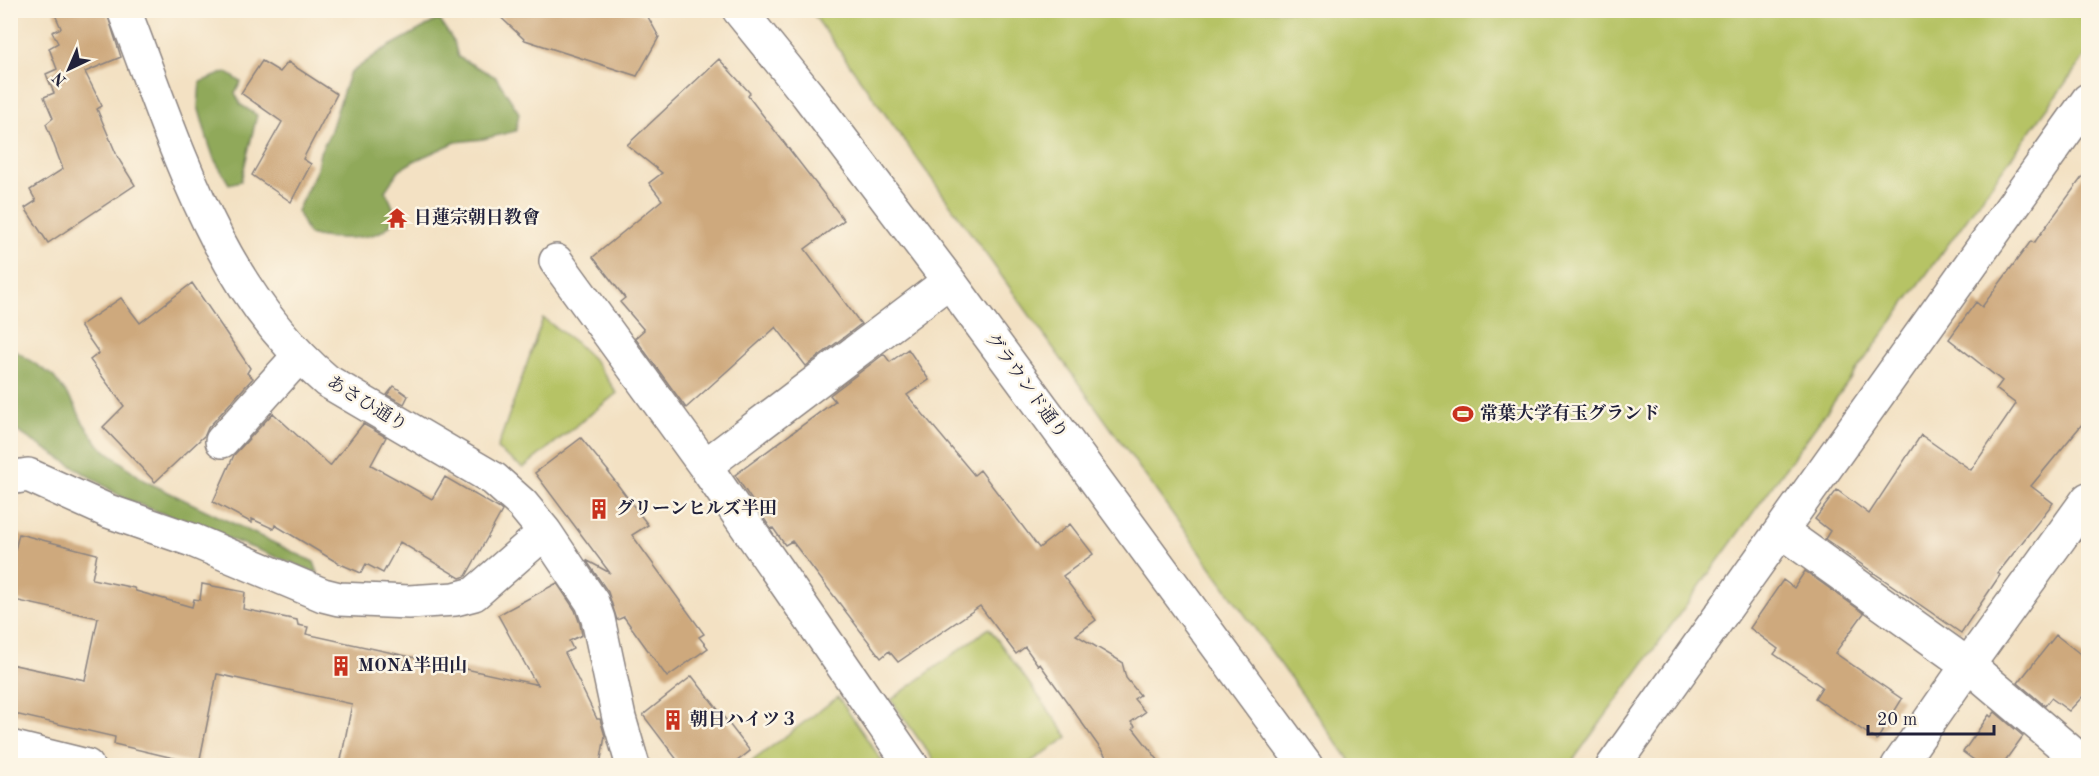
<svg xmlns="http://www.w3.org/2000/svg" width="2099" height="776" font-family="'Old Standard TT','Noto Serif JP',serif">
  <style>
    .green { fill: #b6c365; stroke: #6c7250; stroke-width: 1.5 }
    .forest { fill: #90a95a; stroke: #59664a; stroke-width: 1.5 }
    .building { fill: #cea97d }
    .lines { fill: none; stroke-linecap: round; stroke-linejoin: round }
    .minor-casing { stroke: #8a827f; stroke-width: 36 }
    .minor { stroke: #fff; stroke-width: 33 }
    .labels { text-anchor: middle; dominant-baseline: central; stroke-width: 5; stroke-linejoin: round; paint-order: stroke }
    .poi-label { font-size: 18px; font-weight: bold; fill: #22223b; stroke: #fcf5e5; text-anchor: start }
    .street-label { font-size: 18px; fill: #22223b; stroke: #fcf5e5 }
  </style>
  <rect width="100%" height="100%" fill="#fcf5e5"/>
  <filter id="ink" filterUnits="userSpaceOnUse"><feTurbulence type="fractalNoise" baseFrequency=".0167" numOctaves="2"/><feDisplacementMap in="SourceGraphic" scale="12" xChannelSelector="R" yChannelSelector="G"/><feConvolveMatrix kernelMatrix="1 2 1 2 8 2 1 2 1" color-interpolation-filters="sRGB"/></filter>
  <filter id="wash" filterUnits="userSpaceOnUse"><feTurbulence type="fractalNoise" baseFrequency=".008" numOctaves="4" result="noise"/><feDisplacementMap in="SourceGraphic" scale="24" xChannelSelector="R" yChannelSelector="G"/><feGaussianBlur stdDeviation="1.35" result="paint"/><feColorMatrix in="noise" values="0 0 0 0 0 0 0 0 0 0 0 0 0 0 0 0 0 1.4 0 .05"/><feComposite in="paint" operator="in"/></filter>
  <g filter="url(#wash)">
    <rect width="100%" height="100%" fill="#f3e1c3"/>
    <!-- green -->
    <path class="green" d="M2088,10V52L1569,766L1353,765L811,11Z
      M543,318L575,342L595,361L617,393L523,468L497,449Z
      M989,628L1068,737L1026,765H937L891,700Z
      M838,697L885,765H747Z"/>
    <!-- forest -->
    <path class="forest" d="M439,19L454,42L458,57L496,77L519,113L516,131L483,139L456,142L414,161L399,170L385,191C389,198 393,204 394,212C394,245 329,239 309,235L297,211L317,169L320,152L330,133L349,74L381,51Z
      M226,72L241,82L235,93L241,105L257,115L241,181L229,184L214,159L207,138L198,106L200,82Z
      M10,347L53,376L75,405L82,421L99,445L145,481L314,562L318,573L125,499L17,431L11,433Z"/>
    <g id="blocks">
      <!-- building -->
      <path class="building" d="M53,10H106L121,57L85,72L102,106L97,109L118,158L135,185L48,243L25,208L36,201L30,190L63,169L46,124L53,118L44,97L54,93L46,74L57,69L49,48L58,43L52,32L61,28Z
        M493,10H632L648,17L659,37L637,76L525,40Z
        M719,59L750,93L748,96L844,220L805,249L861,324L806,366L776,327L686,408L635,338L644,330L620,302L625,298L593,257L662,200L649,183L662,173L627,145Z
        M262,61L280,72L288,62L337,94L303,159L311,164L291,202L252,175L282,122L241,93Z
        M2088,169V417L2031,486L2053,503L1998,573L2000,575L1961,633L1825,539L1830,531L1815,519L1837,490L1869,514L1921,435L1971,470L2016,404L1996,389L2002,381L1949,339L1976,302L1982,307L2031,241L2034,243Z
        M192,283L250,368L247,373L253,378L208,428L205,435L155,482L103,427L124,406L90,360L99,353L80,326L121,298L140,323Z
        M908,349L929,380L907,395L974,475L980,470L1039,548L1070,524L1093,554L1063,576L1096,620L1076,635L1122,662L1126,678L1140,695L1134,699L1145,712L1131,722L1135,726L1133,728L1162,765H1112L1040,664L1038,665L1025,647L1016,654L980,606L898,662L889,651L881,658L792,541L785,545L773,528L771,529L735,475L835,401L830,395L884,354L890,362Z
        M394,386L408,396L404,404L387,395Z
        M273,413L330,466L363,424L386,437L371,465L432,499L445,477L500,509L502,511L466,576L460,578L400,542L383,573L366,564L361,573L338,563L275,525L274,529L252,519V523L213,502L234,455Z
        M581,438L609,472H608L648,525L632,535L704,634L699,637L708,648L667,677L624,617L617,620L608,592L586,560L610,573L535,473Z
        M19,534L97,554L92,579L134,588L136,591L192,607L194,599L200,600L202,584L245,592L243,609L297,620L298,625L308,627L306,634L539,685L535,682L498,615L557,583L575,610L580,624L582,635L569,641L573,649L565,653L597,719H600L605,736L600,765H340L352,704L217,674L199,764L114,744L115,737L10,713V664L85,680L98,618L14,600L15,591L10,589V569Z
        M1805,571L1864,613L1835,653L1902,699L1877,740L1815,698L1822,687L1774,654L1778,649L1750,628L1783,580L1794,588Z
        M2056,635L2088,660V691L2069,711L2051,698L2045,706L2018,683Z
        M692,676L750,751L732,765H681L643,715Z
        M1995,712L2023,736L2002,765H1981L1963,752L1989,715L1991,717Z"/>
    </g>
  </g>
  <g filter="url(#ink)">
    <use href="#blocks" fill-opacity="0" stroke="#8a827f" stroke-width="1.5"/>
    <g class="lines">
      <!-- minor casing -->
      <g class="minor-casing">
        <path id="minor" d="M124,10C175,141 216,288 327,381L494,479L522,504L545,532L592,602L598,619L619,718L633,766
          M739,10L807,94L949,281L1306,766
          M556,261L705,466L912,766
          M222,441L299,356
          M705,466L949,281
          M10,478L28,475L108,511L192,540L323,595L339,599L409,602L455,599L474,594L545,532
          M1781,531L1968,665L2087,766
          M10,747L87,766
          M1613,766L2088,100
          M1898,766L1968,665L2088,499"/>
      </g>
      <!-- minor -->
      <use href="#minor" class="minor"/>
    </g>
  </g>
  <!-- icons -->
  <defs>
    <g id="temple-bare" transform="scale(1.62)"><path d="M0-6L5-2H3V0L6.5 2.5H4V6H1.5V3h-3V6H-4V2.5H-6.5L-3 0V-2H-5Z" fill="#c8321e" stroke="#fcf5e5" stroke-width="2.5" paint-order="stroke"/></g>
    <g id="stadium-bare" transform="scale(1.62)"><path d="M0-5a6.5 5 0 1 0 0 10a6.5 5 0 1 0 0-10ZM-3.5-1.8h7v3.6h-7Z" fill="#c8321e" stroke="#fcf5e5" stroke-width="2.5" paint-order="stroke"/></g>
    <g id="building-bare" transform="scale(1.62)"><path d="M-4-6H4V6H1V3H-1V6H-4ZM-2.5-4.3h1.7v1.8h-1.7ZM.8-4.3h1.7v1.8H.8ZM-2.5-1h1.7V.8h-1.7ZM.8-1h1.7V.8H.8Z" fill="#c8321e" stroke="#fcf5e5" stroke-width="2.5" paint-order="stroke"/></g>
  </defs>
  <g fill-rule="evenodd">
    <use href="#temple-bare" x="397" y="218"/>
    <use href="#stadium-bare" x="1463" y="414"/>
    <use href="#building-bare" x="599" y="509"/>
    <use href="#building-bare" x="341" y="666"/>
    <use href="#building-bare" x="673" y="720"/>
  </g>
  <g class="labels">
    <!-- poi labels -->
    <g class="poi-label">
      <text x="414" y="218">日蓮宗朝日教會</text>
      <text x="1480" y="414">常葉大学有玉グランド</text>
      <text x="616" y="509">グリーンヒルズ半田</text>
      <text x="358" y="666">MONA半田山</text>
      <text x="690" y="720">朝日ハイツ３</text>
    </g>
    <!-- street labels -->
    <g class="street-label">
      <text transform="translate(1026 386) rotate(54)">グラウンド通り</text>
      <text transform="translate(367 404) rotate(31)">あさひ通り</text>
    </g>
  </g>
  <!-- margin -->
  <rect width="2099" height="776" fill="none" stroke="#fcf5e5" stroke-width="36"/>
  <!-- north arrow -->
  <g transform="translate(69 69) rotate(224)" stroke="#fcf5e5" stroke-width="4.5" paint-order="stroke">
  <path d="M0-4.5L10 22L0 15L-10 22Z" fill="#22223b"/>
  <text y="-9" font-size="16" font-weight="bold" text-anchor="middle" fill="#22223b">N</text>
  </g>
  <!-- scale -->
  <path d="M1868 725v9h126v-9" fill="none" stroke="#22223b" stroke-width="3"/>
  <text x="1877" y="725" font-size="18" fill="#22223b" stroke="#fcf5e5" stroke-width="4.5" paint-order="stroke">20 m</text>
</svg>
